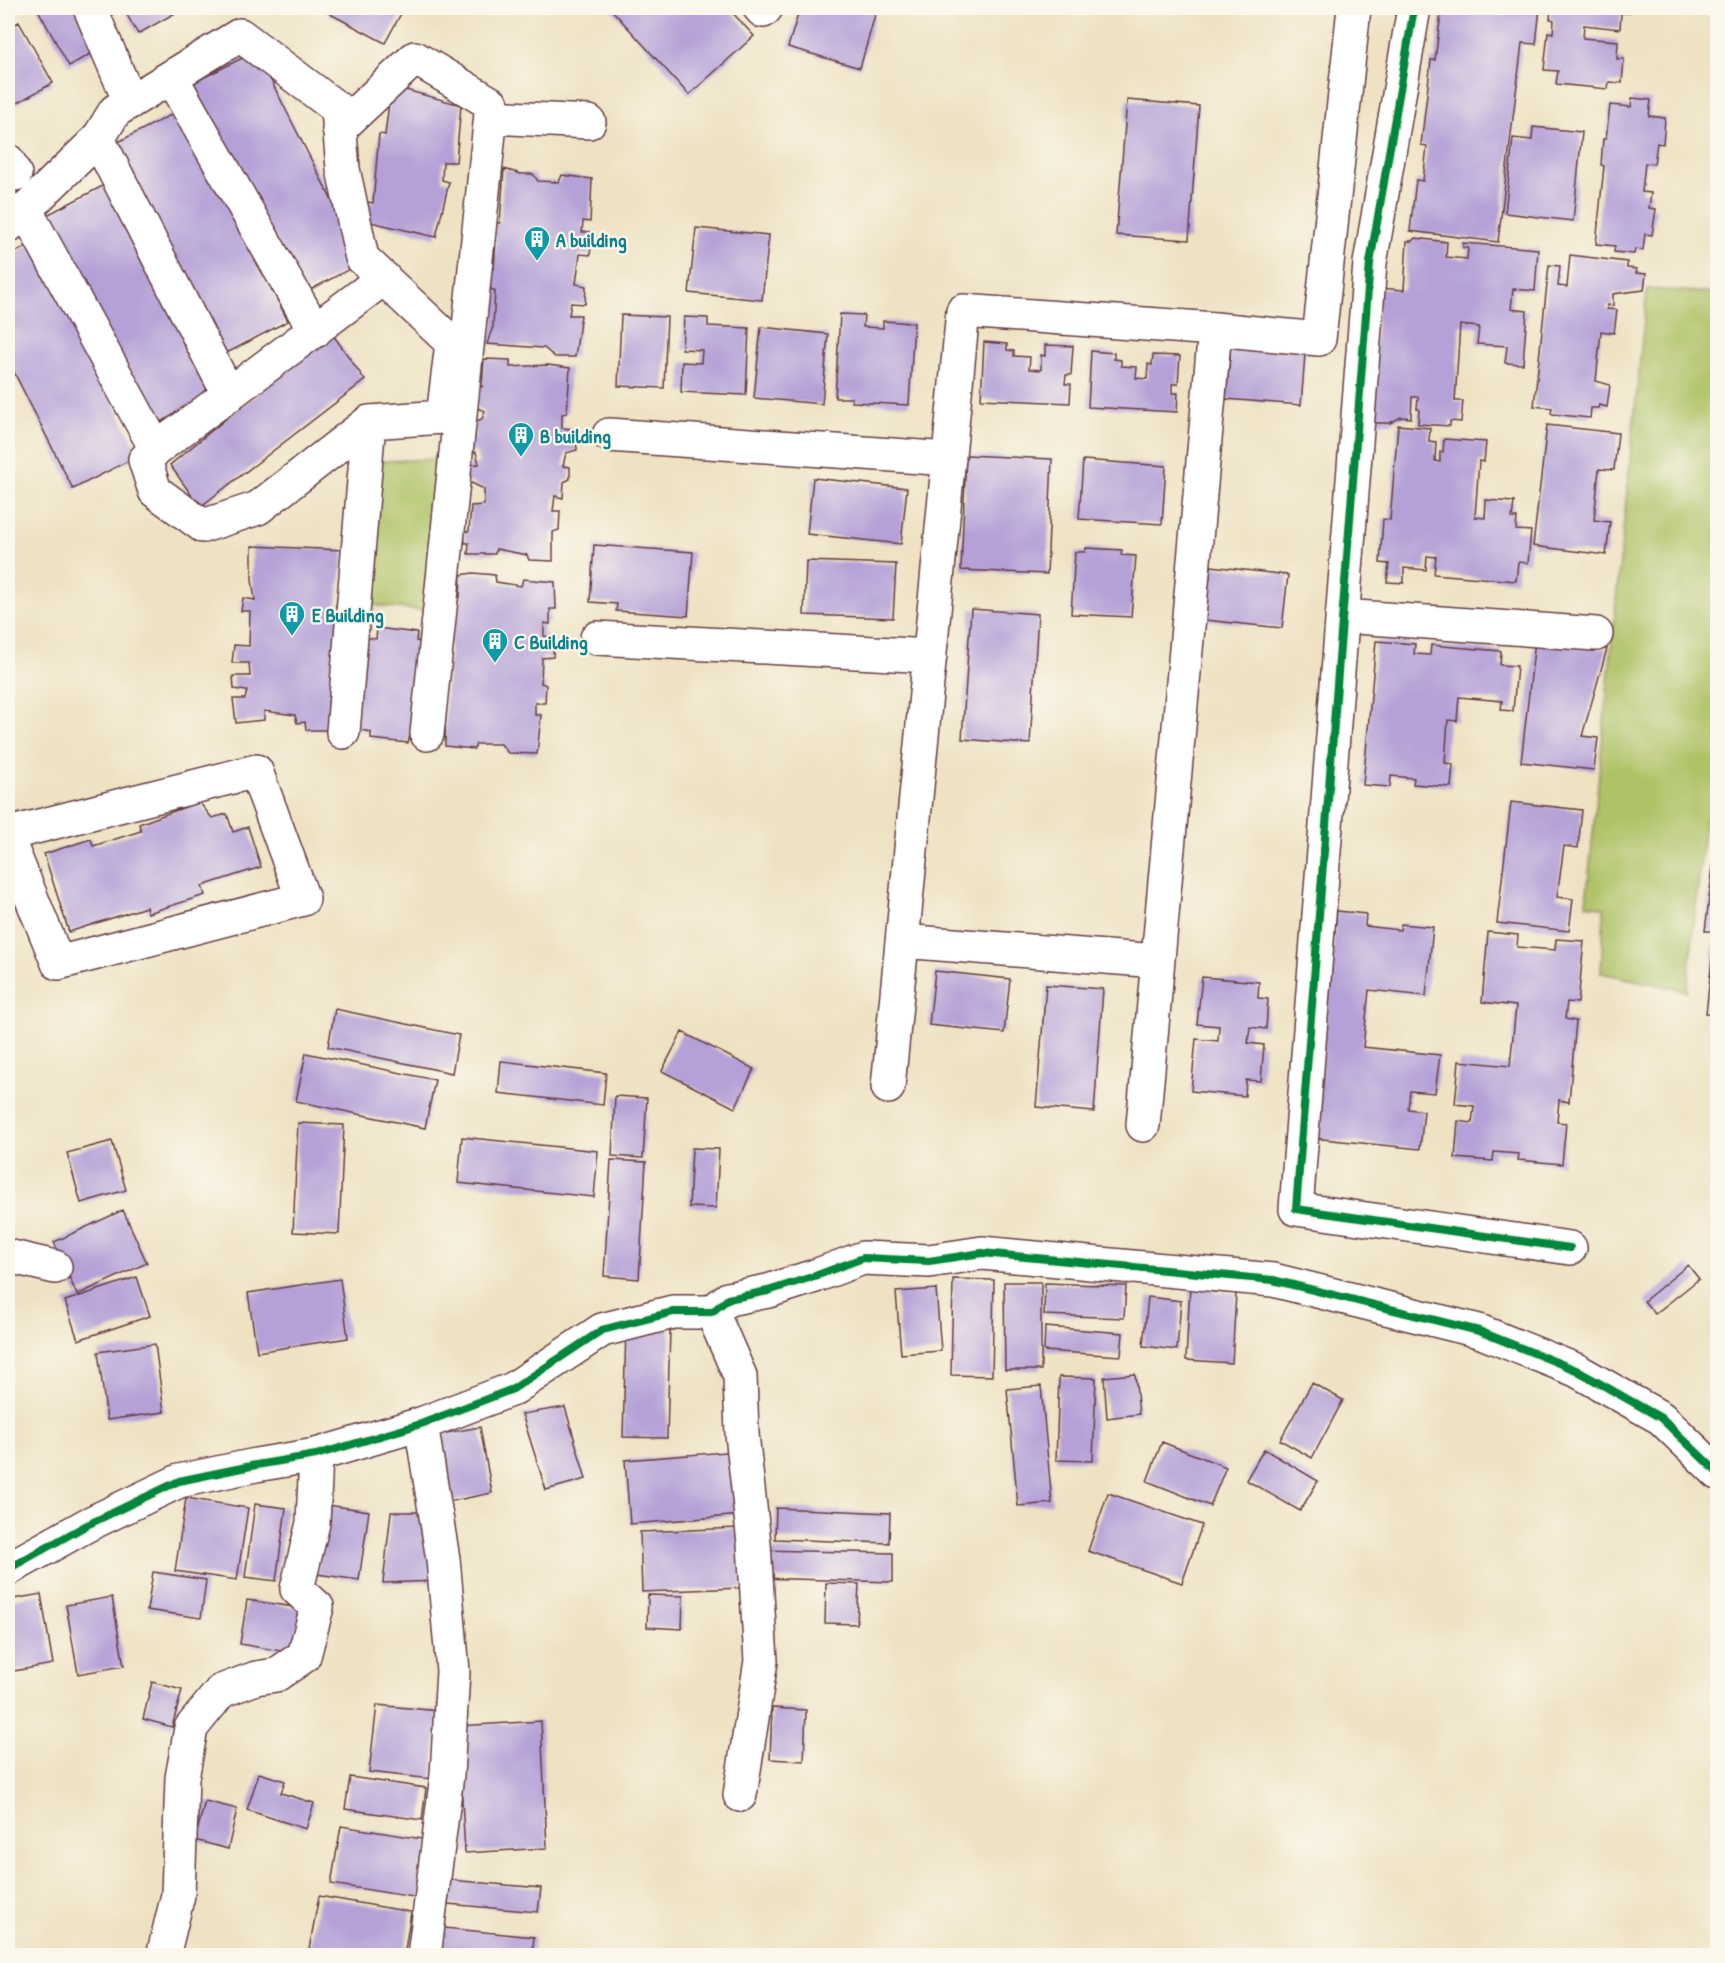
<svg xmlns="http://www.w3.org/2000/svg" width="1725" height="1963" font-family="'Patrick Hand',sans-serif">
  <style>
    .green { fill: #afc266; stroke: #7c7048; stroke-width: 1.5 }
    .building { fill: #b5a1d7 }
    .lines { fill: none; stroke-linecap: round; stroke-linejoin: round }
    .minor-casing { stroke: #633c42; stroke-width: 36 }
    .tertiary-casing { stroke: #633c42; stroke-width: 36 }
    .minor { stroke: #fff; stroke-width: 33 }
    .tertiary { stroke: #fff; stroke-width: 33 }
    .cycleway-casing { stroke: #fbf7ec; stroke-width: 11 }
    .cycleway { stroke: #00873e; stroke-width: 8 }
    .labels { text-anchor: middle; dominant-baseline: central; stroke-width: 4.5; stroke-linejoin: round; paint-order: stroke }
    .culture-label { font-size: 20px; font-weight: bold; fill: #0d838f; stroke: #fbf7ec; text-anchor: start }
  </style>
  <rect width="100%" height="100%" fill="#fbf7ec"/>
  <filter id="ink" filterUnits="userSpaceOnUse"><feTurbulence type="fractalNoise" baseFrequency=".0167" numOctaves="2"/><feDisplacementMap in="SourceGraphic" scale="12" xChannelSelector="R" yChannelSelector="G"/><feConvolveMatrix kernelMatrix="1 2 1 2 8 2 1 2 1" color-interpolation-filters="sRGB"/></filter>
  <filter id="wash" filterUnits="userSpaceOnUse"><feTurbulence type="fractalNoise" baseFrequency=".008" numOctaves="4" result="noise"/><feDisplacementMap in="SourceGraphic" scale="24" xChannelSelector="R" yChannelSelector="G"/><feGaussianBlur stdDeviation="1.35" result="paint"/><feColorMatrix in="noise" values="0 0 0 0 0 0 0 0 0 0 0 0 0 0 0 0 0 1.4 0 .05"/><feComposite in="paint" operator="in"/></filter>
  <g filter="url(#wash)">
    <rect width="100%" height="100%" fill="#eee2c2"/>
    <!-- green -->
    <path class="green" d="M1647,289L1717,293L1718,808L1705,819L1687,991L1601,973L1604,908L1586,904Z
      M438,459L424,611L372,605L380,461Z"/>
    <g id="blocks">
      <!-- building -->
      <path class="building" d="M37,8H97L115,40L69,66Z
        M123,8H184L138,34Z
        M319,8H404L385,43Z
        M610,8H728L754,36L689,95Z
        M800,8H877L860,68L788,47Z
        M1430,8H1540L1536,44L1522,43L1498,242L1410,231L1416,180L1423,181L1427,146L1421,145L1431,60H1435L1441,13L1429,11Z
        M1551,8H1629V13H1621L1620,29L1584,25L1583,38L1618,41L1617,59H1624L1622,83L1609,82L1608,89L1556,84L1558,71L1544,70L1548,32L1553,33L1554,20L1550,19Z
        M19,22L53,83L8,108V28Z
        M256,51L363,262L297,297L189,85Z
        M391,86L461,105L456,162H443L442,180L449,182L436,237L366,221L367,202L373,203L379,134L385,135Z
        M1632,98L1651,100L1649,116L1665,118L1663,144L1657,143L1654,164L1645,163L1642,192L1651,193L1649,208L1656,209L1652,235L1645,234L1643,250L1635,249L1634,254L1614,252L1615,246L1596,244L1604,166L1601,165L1603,139H1606L1610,105L1631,107Z
        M1127,100L1199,106L1189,240L1116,235Z
        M180,110L288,321L221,356L114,144Z
        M1533,127L1582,132L1573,221L1505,213L1513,138L1532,140Z
        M504,169L521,174H533L538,181L559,182L562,175L592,179L590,222L583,221L582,232H593L590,255L580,254L576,284L586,286L585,304L571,303L569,315H581L575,357H555L544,348L487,344L493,326L495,291L483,285L485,269H494L496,240H488V223H500Z
        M112,181L219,393L152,426L45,216Z
        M696,228L769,235L762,300L689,293Z
        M1415,238L1447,242L1446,257L1467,259L1468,248H1463V243L1538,249L1535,291L1513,289L1511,309L1527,311L1523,364L1505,363L1507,346L1477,344L1479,327L1460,325L1455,401H1463L1461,422L1450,421V426L1418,424L1419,409H1417L1418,397H1412L1411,418L1401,417L1390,423H1369L1379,288L1404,290L1407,241H1412Z
        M33,243L140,455L73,489L8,360V256Z
        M1570,255L1627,262V268L1637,269L1636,273L1646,274L1644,290L1613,294V306L1607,305V309L1617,310L1614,333L1601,331L1596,381L1610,385L1607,407L1599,405L1598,408H1591L1590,418L1551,414L1552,408L1534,406L1549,265L1560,266L1558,286L1567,287Z
        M840,314L864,315L863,327L883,328V321L914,323L909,405L852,402V398H835Z
        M621,315L667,317L664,388L618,386Z
        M684,317L708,318V326L749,328L746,395L681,392L682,362L701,363L702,350L682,349Z
        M761,327L828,334L822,404L754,398Z
        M331,332L365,380L200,507L170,465Z
        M1232,336L1306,342L1301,405L1226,399Z
        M984,342L1007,344V350L1014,351V356L1030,357L1029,369L1041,370V355L1045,356V345L1073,346L1071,375H1066L1065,384H1071L1070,403L981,399Z
        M1091,351L1114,353V359L1121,360V366L1137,367L1136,378L1147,379L1148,364L1152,365L1153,355L1180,356L1178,384H1172V393H1178L1177,412L1088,407Z
        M484,359L510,360V367L548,365L570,368L567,413L562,414V428L575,429L577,450L566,453L563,466L570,467V479L564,482L563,498L555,496L553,511H560L559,530L553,532V561L529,560L527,555L496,549L495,554H468L469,543H465L464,532L469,531L471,506L484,505V489L465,480L467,465L479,464L476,452H467V437H475L474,422L482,419L485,411L477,408V387H482Z
        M1398,425L1430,428L1429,441L1436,442L1435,461L1440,462V452H1443L1444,439L1486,442L1484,462L1479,461L1475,517L1485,518L1486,500L1514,502L1512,518H1517L1516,530L1531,531L1528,563L1518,562L1516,581L1434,574L1436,557L1427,556L1426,570L1404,568V583L1387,582L1389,564L1380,563L1383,519L1390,520Z
        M1547,425L1618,433L1614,470L1599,469L1594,520L1610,522L1606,555L1533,546Z
        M966,455L1052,459L1047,574L961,570Z
        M1083,460L1166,466L1162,524L1079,519Z
        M813,478L907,488L901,544L807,534Z
        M594,545L693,552L688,616L616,611L617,604L590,602Z
        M252,546L344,550L336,607L347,609L327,730H306L305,722L297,723L295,715L264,711V720L236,723L233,699H245L247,691L234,689L233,676H250L249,663H232L234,645L249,646L250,611H241L243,598L255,600L252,580Z
        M1086,548L1122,550L1121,555L1136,556L1131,617L1071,614L1075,552H1085Z
        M806,561L896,564L893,618L804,615Z
        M1211,566L1288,575L1282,628L1205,620Z
        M473,573L495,575L496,582L521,586L523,579L555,582L556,609H550V624L544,623V636L554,638L553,657L542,658L541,683L546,685L545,703H535V715H541L537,754L508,753L501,744H476L474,749L445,746L446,691L455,596L460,597L461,575Z
        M971,609L1038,614L1030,744L962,739Z
        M377,628L417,633L416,641L431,643L420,736L410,735L408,743L371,739V732L354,729L361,637L376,639Z
        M1376,641L1415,644L1414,654L1430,655L1431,645L1501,651L1500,665L1517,666L1513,711L1501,710L1502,701L1459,697L1457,721L1448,720L1445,763L1453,764L1451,787L1413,784L1414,778L1391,776L1390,787L1363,785Z
        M1535,641L1607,649L1582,736L1598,738L1594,770L1521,762Z
        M199,802L212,818L227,814L233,832L248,827L261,867L202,886L205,895L148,913L146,907L69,932L44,854L91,839L93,846L141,831L139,824Z
        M1511,802L1582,810L1578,848L1564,846L1557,897L1573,899L1569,931L1497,923Z
        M1714,859L1718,860V931H1705Z
        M1337,911L1366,914L1365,926L1400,930L1401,924L1433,927L1426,996L1369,990L1363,1047L1440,1055L1435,1093L1410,1091L1408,1109L1424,1111L1420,1149L1313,1138Z
        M1488,932L1518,935L1517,947L1555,950L1556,939L1584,941L1578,1003L1567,1002L1565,1019L1576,1021L1569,1102L1559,1100L1557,1122L1566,1123L1562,1164L1518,1160L1519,1154L1494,1152L1493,1161L1455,1158L1458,1121L1472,1123L1474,1106L1455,1104L1459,1061L1510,1066L1516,1006L1482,1002Z
        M1714,942H1718V1014L1706,1013Z
        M935,971L1010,979L1004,1033L929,1025Z
        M1202,977L1259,982L1258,998L1268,999L1266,1029L1250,1027L1248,1043L1264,1045L1261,1081L1246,1080L1245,1096L1191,1091L1196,1039L1218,1041L1219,1026L1197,1024Z
        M1046,985L1103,989L1094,1112L1036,1107Z
        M335,1009L459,1035L452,1073L328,1047Z
        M682,1032L754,1069L735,1108L662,1071Z
        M306,1053L435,1080L425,1128L296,1101Z
        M501,1061L606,1073L603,1105L498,1093Z
        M615,1096L647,1098L643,1158L612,1156Z
        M298,1123L344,1125L339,1234L293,1232Z
        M462,1137L598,1151L594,1197L458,1183Z
        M112,1141L126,1190L81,1203L67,1153Z
        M692,1148L719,1149L716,1208L689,1207Z
        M611,1160L646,1162L639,1279L604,1276Z
        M123,1210L147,1263L77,1295L54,1242Z
        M1688,1265L1699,1279L1655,1314L1644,1301Z
        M137,1277L150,1316L78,1340L65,1301Z
        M340,1279L348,1338L257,1352L248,1293Z
        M953,1279L994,1280L992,1376L951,1375Z
        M1004,1282H1041V1370H1005Z
        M1045,1283L1126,1286L1124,1318L1044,1315Z
        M1190,1286L1214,1287V1292L1236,1293L1232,1363L1186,1360Z
        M936,1289L941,1351L901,1354L896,1292Z
        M1148,1297L1181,1301L1177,1350L1143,1346Z
        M1045,1327L1123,1333L1121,1356L1044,1351Z
        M626,1328L670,1329L667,1438L623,1437Z
        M155,1344L164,1412L107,1420L98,1352Z
        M1135,1374L1139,1414L1107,1418L1104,1377Z
        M1059,1377L1096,1378L1093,1461L1056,1460Z
        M1312,1383L1343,1400L1312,1458L1280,1440Z
        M1041,1386L1052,1503L1018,1506L1007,1389Z
        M565,1407L586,1479L546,1490L522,1414Z
        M480,1427L492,1493L447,1502L435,1435Z
        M1162,1442L1226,1467L1210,1506L1147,1481Z
        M1264,1449L1318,1481L1300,1511L1246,1480Z
        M739,1451L743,1515L630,1524L625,1460Z
        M1108,1493L1202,1525L1182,1583L1088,1551Z
        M186,1498L248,1508L237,1580L175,1571Z
        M255,1504L286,1508L276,1581L245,1577Z
        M327,1505L369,1511L359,1580L317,1574Z
        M776,1508L890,1513L889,1543L775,1539Z
        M391,1512H423L438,1581L383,1583Z
        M739,1528L741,1588L642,1592L640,1532Z
        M759,1550L893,1553V1582L758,1578Z
        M153,1572L206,1580L201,1618L147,1610Z
        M826,1583L859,1584L857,1624L825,1623Z
        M41,1594L53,1664L8,1672V1600Z
        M648,1595L683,1596L682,1629L647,1627Z
        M112,1597L124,1666L78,1674L66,1605Z
        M247,1600L301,1608L293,1653L240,1644Z
        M152,1682L182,1690L172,1727L143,1719Z
        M377,1705L439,1711L432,1779L369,1772Z
        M772,1708L806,1710L804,1761L770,1759Z
        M541,1721L547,1848L465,1853L458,1726Z
        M259,1773L285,1781L281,1793L314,1803L306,1829L247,1810Z
        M350,1777L426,1788L422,1820L345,1809Z
        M205,1801L237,1809L228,1849L195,1840Z
        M341,1826L429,1840L420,1898L331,1884Z
        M439,1879L541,1888L538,1912L437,1903Z
        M319,1896L411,1912L404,1956H349L309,1949Z
        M434,1927L534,1937L532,1956H495L432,1948Z"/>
    </g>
  </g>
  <g filter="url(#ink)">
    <use href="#blocks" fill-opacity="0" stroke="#633c42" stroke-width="1.5"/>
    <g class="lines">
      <!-- minor casing -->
      <g class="minor-casing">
        <path id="minor" d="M90,8L130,102
          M760,8L763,11L766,8
          M1414,8L1370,263L1296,1209L1570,1248
          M171,77L315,331
          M492,117L589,122
          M339,129L415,58L492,104L427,734
          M98,139L229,395
          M8,161L15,174
          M25,209L156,449
          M8,226L98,139L115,111L240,35L338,109L343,169L362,258L452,343L443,417L369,422L258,508L203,526L155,491L145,460L156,449L384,278
          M609,435L949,459
          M1342,616L1596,634
          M597,638L930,656
          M343,732L369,422
          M8,834L256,771L303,899L58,963L8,840
          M902,941L1157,961
          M888,1087L963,311L1215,329
          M1143,1125L1215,329L1319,339L1354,8
          M8,1256L55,1267
          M712,1312L740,1376L742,1434L754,1543L761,1661L740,1795
          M421,1424L443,1559L453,1671L447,1775L424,1956
          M163,1956L178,1895L182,1778L191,1728L221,1691L256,1678L276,1675L304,1656L317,1607L297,1589L313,1523L316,1455"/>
      </g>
      <!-- tertiary casing -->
      <g class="tertiary-casing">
        <path id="tertiary" d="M8,1569L87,1525L179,1481L256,1465L316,1455L421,1424L513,1389L602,1330L673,1312H712L728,1299L768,1291L815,1276L863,1258L929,1261L982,1253L1273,1280L1479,1331L1576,1370L1661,1418L1718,1473"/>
      </g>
      <!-- minor -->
      <use href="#minor" class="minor"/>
      <!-- tertiary -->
      <use href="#tertiary" class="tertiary"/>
      <!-- cycleway casing -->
      <g class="cycleway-casing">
        <path id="cycleway" d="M1414,8L1370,263L1296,1209L1570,1248
          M8,1569L87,1525L179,1481L256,1465L316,1455L421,1424L513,1389L602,1330L673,1312H712L728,1299L768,1291L815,1276L863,1258L929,1261L982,1253L1273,1280L1479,1331L1576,1370L1661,1418L1718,1473"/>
      </g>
      <!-- cycleway -->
      <use href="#cycleway" class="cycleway"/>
    </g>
  </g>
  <!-- icons -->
  <defs>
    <g id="building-pin" transform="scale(1.35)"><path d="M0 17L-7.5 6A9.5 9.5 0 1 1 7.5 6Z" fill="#0f9aa8" stroke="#fbf7ec"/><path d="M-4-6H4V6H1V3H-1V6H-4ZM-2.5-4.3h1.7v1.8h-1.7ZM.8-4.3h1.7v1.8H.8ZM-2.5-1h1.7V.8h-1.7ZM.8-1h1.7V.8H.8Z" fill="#fff"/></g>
  </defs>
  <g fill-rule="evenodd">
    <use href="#building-pin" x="537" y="239"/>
    <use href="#building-pin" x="521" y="435"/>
    <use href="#building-pin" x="292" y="614"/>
    <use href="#building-pin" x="495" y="641"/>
  </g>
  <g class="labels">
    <!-- culture labels -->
    <g class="culture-label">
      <text x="556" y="239">A building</text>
      <text x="540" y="435">B building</text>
      <text x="312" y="614">E Building</text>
      <text x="514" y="641">C Building</text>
    </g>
  </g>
  <!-- margin -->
  <rect width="1725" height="1963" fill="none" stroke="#fbf7ec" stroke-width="30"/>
</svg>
